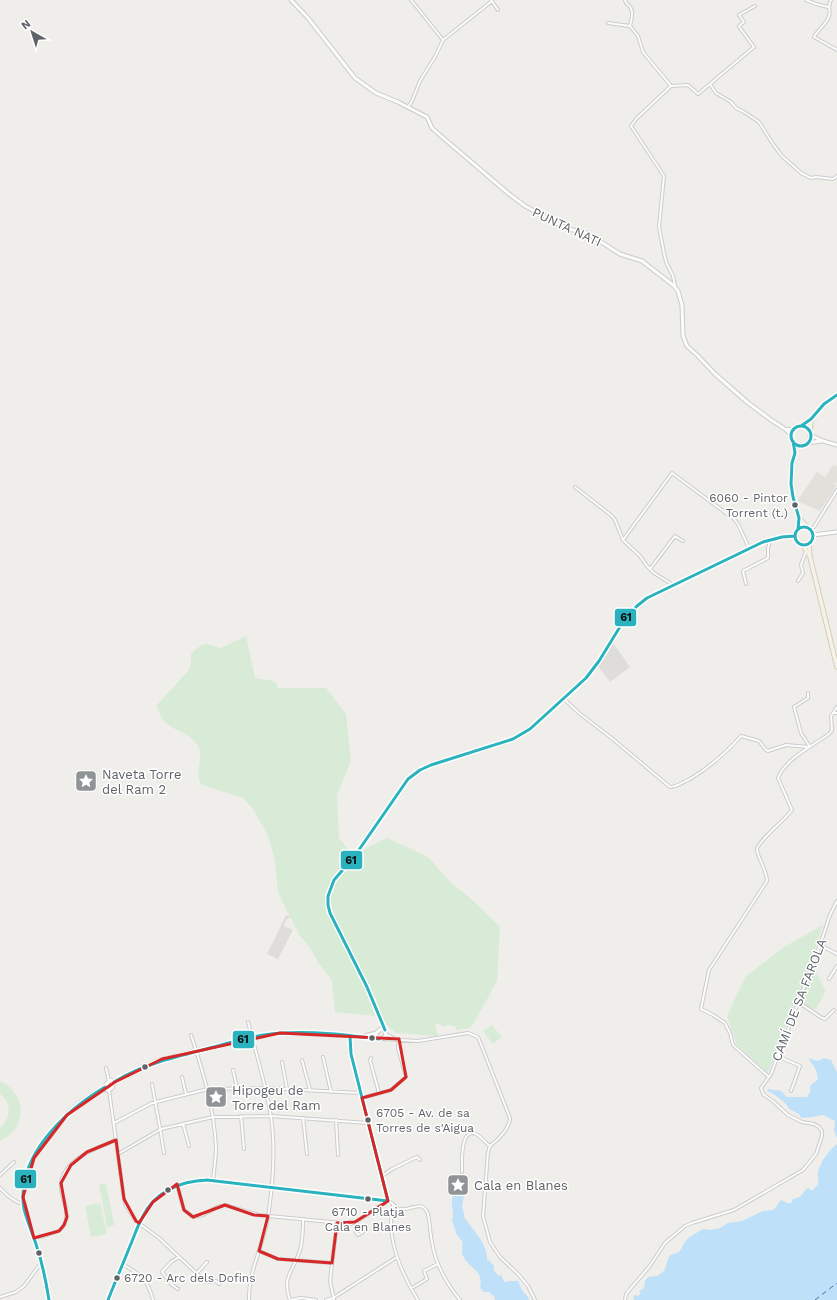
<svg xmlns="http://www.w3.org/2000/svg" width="837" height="1300" font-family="'Work Sans',sans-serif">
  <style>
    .industrial { fill: #dfddda }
    .education { fill: #e2e0da }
    .green { fill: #d8ebd6 }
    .sand { fill: #f6f1e1 }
    .water { fill: #bfe0f9 }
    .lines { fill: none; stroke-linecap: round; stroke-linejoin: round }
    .ferry { stroke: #4174aa; stroke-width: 1; stroke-dasharray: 5 4; stroke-linecap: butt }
    .street-casing { stroke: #cbcccc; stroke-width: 4 }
    .secondary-casing { stroke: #cacacb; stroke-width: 5 }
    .primary-casing { stroke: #d7ceb8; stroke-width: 5.5 }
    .street { stroke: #fdfcfc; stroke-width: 2 }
    .secondary { stroke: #fdfcfc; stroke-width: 3 }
    .primary { stroke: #f4f2e9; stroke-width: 3.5 }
    .bus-1-casing { stroke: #fff; stroke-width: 6 }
    .bus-1 { stroke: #2ab2be; stroke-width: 3 }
    .marked { fill: none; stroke: #d62828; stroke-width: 3; stroke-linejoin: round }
    .bus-dot { fill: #5f6368; stroke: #fff; stroke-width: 1.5 }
    .labels { text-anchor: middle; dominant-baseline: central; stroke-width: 3; stroke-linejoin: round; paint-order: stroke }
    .bus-label { font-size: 12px; fill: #5f6368; stroke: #fff; text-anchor: start }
    .street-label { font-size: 13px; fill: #5f6368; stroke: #fff }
    .poi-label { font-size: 13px; fill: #5f6368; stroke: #fff; text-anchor: start }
    .line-badge { stroke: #fff; stroke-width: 1.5 }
    .pale-badge-label { font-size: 11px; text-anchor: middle; font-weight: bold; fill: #111 }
  </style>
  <rect width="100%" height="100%" fill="#efeeea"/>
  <!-- industrial -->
  <path class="industrial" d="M613,643L630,667L610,682L598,666Z
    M286,915L291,917L286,920L284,926L293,930L278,959L267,954Z"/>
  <!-- education -->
  <path class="education" d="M833,465L837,466V483L835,482L834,483L837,485L820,511L797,501L817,472L825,477Z"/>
  <!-- green -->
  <path class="green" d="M246,636L255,678L273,681L277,684L278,688H326L346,714L351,761L337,795L339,838L353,855L387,838L428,857L451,883L469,897L500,927L497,981L471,1028L456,1030L455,1026L447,1025L444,1027L442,1026L440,1023L435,1025L438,1036L396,1033L375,1016L335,1012L332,980L319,964L309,946L300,936L278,893L275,860L268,836L253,809L243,798L202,785C192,773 207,756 196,743C182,726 163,733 157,705L188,671L191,664V654C204,641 204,643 221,648Z
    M823,925L811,963L826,991L815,1010L796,1000L768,1073L737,1045L727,1016L745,977L784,947Z
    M492,1025L502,1037L493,1044L483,1031Z
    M0,1081C27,1094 28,1128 0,1141V1128C11,1118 12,1103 0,1094Z
    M106,1183L114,1225L107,1227L99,1185Z
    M100,1203L107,1234L91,1237L85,1206Z"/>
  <!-- sand -->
  <path class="sand" d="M457,1172C463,1179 466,1186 464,1196L454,1192L450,1179L453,1174Z"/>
  <!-- water -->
  <path class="water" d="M809,1058C814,1060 819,1063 823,1058L831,1060L837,1072V1138L834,1130L835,1121L823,1115L813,1117L801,1118L799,1114L789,1109C785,1101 775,1094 767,1091L768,1089L781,1091L787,1097H807L810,1092V1086L818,1079C817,1071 814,1065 809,1060Z
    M837,1144V1300H634L633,1297L635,1295L638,1296L641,1293L639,1291L644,1288L645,1281L648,1277L657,1276L665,1270C665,1267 668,1259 670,1255L679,1252L681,1249L684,1243L688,1238L703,1229L710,1230L720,1228L728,1223L742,1221L763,1211L773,1210L776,1207L781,1200L788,1203H791L793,1199L800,1197L806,1189L809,1188L810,1190H812L818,1185C819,1180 817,1178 818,1173C820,1162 829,1150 837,1144Z
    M454,1192L464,1196L462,1207L464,1213V1217C472,1229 488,1244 487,1259L490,1261L491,1264L494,1265C493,1270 495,1273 499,1276L501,1274L504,1282H506L508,1281H518L522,1290L528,1297L529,1300H495L494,1296L490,1294V1292H484L480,1288C484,1269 470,1270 463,1256C460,1252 464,1245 462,1241C460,1238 457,1236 456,1233C455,1229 454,1225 452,1221C455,1211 449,1205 454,1192Z"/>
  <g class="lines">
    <!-- ferry -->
    <path class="ferry" d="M815,1300L837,1283"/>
    <!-- street casing -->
    <g class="street-casing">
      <path id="street" d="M411,0L443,40
        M491,0L498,10
        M625,0L626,3C635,9 632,17 630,26
        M806,0L816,4L828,7
        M831,0C827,6 831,10 829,16C827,24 818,29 814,37L837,50
        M608,23L630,26L638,36L643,52L671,86L637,118L631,126L664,176L659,227L664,253L666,262L673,276L675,286
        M710,84L716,93L731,102L736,108L744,112L759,122L773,144L782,156L801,173L811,178L816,177L833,179L837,176
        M671,86L688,85L698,94L754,47L740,28L739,26L744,22L739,15L755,6
        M408,107L412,101L420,81L436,55L443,40L492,1
        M575,487L612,516L615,520L623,540L640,556L647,566L654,573L673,585
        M811,529L814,527L837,490
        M623,540L672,473L734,519L738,524L749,548
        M650,569L675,536L683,541
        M798,581L803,573L801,565L806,551
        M746,584L743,571L768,558V548L770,541
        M808,693V698L794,707L801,733L810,747
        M564,699L579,713L614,740L670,787C677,787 683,782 690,779C710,767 725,754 741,736L759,741L766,750L768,751L786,745L809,747
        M833,713H837
        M820,945L837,954
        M829,979L837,966
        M798,1002L822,1018L825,1019L834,1010
        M248,1022C256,1053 266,1085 271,1117C276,1150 273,1184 268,1217C264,1245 248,1271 249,1300
        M386,1034L395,1039
        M191,1035C203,1071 214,1108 216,1147C216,1158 214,1170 213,1181
        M350,1036L351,1054L388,1201
        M383,1039L418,1041L468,1033L478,1037L510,1118C510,1128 498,1140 490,1146
        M777,1056L800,1066L791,1091
        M323,1057L331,1092
        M371,1058L370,1060L379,1093
        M302,1060L310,1090
        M282,1062L287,1089
        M106,1068L109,1081
        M233,1070L237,1088
        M182,1077L186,1094
        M769,1077L733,1045L730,1033L725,1023L713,1015L701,1009L709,970L767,881C767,870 757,857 757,849C758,841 786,819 792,810L778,778C785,759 814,745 829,734L832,730L831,716L837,707
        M152,1084L160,1128L164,1153
        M109,1090L124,1199L126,1206L136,1221L159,1238L206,1282L216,1281L219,1284
        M362,1098L391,1090L406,1077L398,1048L399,1039
        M241,1116L244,1149
        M303,1118L307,1154
        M336,1120L338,1155
        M114,1123L152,1103L208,1089L265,1088L361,1093
        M183,1124L189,1146
        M490,1146L488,1152L483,1216L490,1242L500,1257L518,1274L528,1286L535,1300
        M118,1154L161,1129L213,1117L271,1116L368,1123
        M462,1172C462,1163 460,1127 476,1134C482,1137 485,1143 490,1146
        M0,1175L14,1162
        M382,1176L392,1169L417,1157L420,1160
        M177,1185L184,1210L193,1217L203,1215L217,1207L225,1205L259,1215L351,1224L359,1220L388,1201
        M0,1188C7,1196 13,1201 24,1205
        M393,1204C392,1212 391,1219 391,1226C392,1251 405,1280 418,1300
        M357,1221L356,1232L358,1235L363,1232
        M34,1238C42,1236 57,1234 62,1228C68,1221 67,1212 65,1204C63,1198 60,1190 61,1183C64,1159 97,1148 116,1140
        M259,1251L278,1259L332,1263
        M122,1264C140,1274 148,1279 153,1300
        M197,1273L207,1262
        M412,1288L427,1279L424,1271L438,1264
        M178,1289L171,1284L162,1272L171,1262L179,1257
        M0,1297L16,1292L24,1286L41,1263
        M108,1300C115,1282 122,1263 130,1245C134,1236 137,1226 142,1217C154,1195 176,1182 200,1180L388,1201C393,1202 394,1207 399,1209C410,1212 422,1198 428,1214C430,1223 430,1233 432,1242C435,1263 447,1284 460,1300
        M290,1300C282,1277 292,1273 299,1253C303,1243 303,1230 303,1219
        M290,1300L301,1298L316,1300
        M326,1300L333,1298L397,1257
        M334,1300L330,1281L337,1223
        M625,1300L626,1294L631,1288L649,1267L665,1243L685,1226L692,1223L734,1210L803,1170L816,1154L822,1136V1131L819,1127L814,1124L802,1122L788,1115L774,1102L763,1094L761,1088L771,1074L820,945L830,915L837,901"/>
    </g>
    <!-- secondary casing -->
    <g class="secondary-casing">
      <path id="secondary" d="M291,0L308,18L355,78L376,93L398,102L423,115L427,117L432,128L441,136L509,194L525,206L568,229L587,233L620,254L642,261L673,285L678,291L682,305L683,336L687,346L698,356L715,374L747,402L771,420L785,429L791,434
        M785,429L793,430
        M810,435L823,441L837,445
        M807,443L821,441
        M813,535L837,532
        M385,1030L367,987L330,913L328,905V896L334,880L354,857L408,779L420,770L431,765L513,739L530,729L586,678L599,661L626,617L637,606L647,598L763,542L782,537L795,536
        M365,1036L376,1033L381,1029L385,1031L386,1036L381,1039L377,1037L376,1033
        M111,1080L114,1082L112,1088L109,1090H106L105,1086L109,1081Z
        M114,1082C144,1062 178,1055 213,1047C235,1041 259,1035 282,1033C314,1032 347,1035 379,1039
        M49,1300C46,1279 41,1259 34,1238C31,1228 25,1217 24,1206C18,1158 65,1108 105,1087"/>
    </g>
    <!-- primary casing -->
    <g class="primary-casing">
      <path id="primary" d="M801,426L811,419L824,404L837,395
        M791 436a10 10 0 1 1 20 0a10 10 0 1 1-20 0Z
        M810,432L811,419
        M793,441L795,453L792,463L791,484L793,497L799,518L798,529
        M799,518L807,527
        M795 536a9 9 0 1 1 18 0a9 9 0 1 1-18 0Z
        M809,543L810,557L837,667
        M802,544L809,555"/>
    </g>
    <!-- street -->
    <use href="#street" class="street"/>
    <!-- secondary -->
    <use href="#secondary" class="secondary"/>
    <!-- primary -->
    <use href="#primary" class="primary"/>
    <!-- bus-1 casing -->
    <g class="bus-1-casing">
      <path id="bus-1" d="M801,426L811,419L824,404L837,395
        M791 436a10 10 0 1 1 20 0a10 10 0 1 1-20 0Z
        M793,441L795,453L792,463L791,484L793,497L799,518L798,529
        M795 536a9 9 0 1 1 18 0a9 9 0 1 1-18 0Z
        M385,1030L367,987L330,913L328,905V896L334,880L354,857L408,779L420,770L431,765L513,739L530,729L586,678L599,661L626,617L637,606L647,598L763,542L782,537L795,536
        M114,1082C145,1063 179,1056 214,1047C236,1041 259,1034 282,1033C314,1031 347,1035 379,1039
        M49,1300C46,1281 42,1262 36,1244C32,1232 27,1221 24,1209C15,1157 65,1111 105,1087
        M108,1300C115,1282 123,1264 130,1246C134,1237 137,1227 142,1218C154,1192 180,1181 207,1180L388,1201L351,1054L350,1036"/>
    </g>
    <!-- bus-1 -->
    <use href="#bus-1" class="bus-1"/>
  </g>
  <!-- marked area -->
  <path class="marked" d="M280,1033L399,1039L406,1077L391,1090L362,1098L388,1201L355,1222L337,1223L332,1263L278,1259L259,1251L268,1216L254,1215L225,1205L193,1217L184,1210L177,1184L153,1202L139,1223L136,1221L124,1199L116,1140L87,1152L71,1165L61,1183L67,1217L64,1225L59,1231L34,1238L23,1197L34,1158L67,1115L115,1082L162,1059Z"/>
  <!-- icons -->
  <defs>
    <g id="sight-square" transform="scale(1.15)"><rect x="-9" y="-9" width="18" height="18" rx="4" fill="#919496" stroke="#fff"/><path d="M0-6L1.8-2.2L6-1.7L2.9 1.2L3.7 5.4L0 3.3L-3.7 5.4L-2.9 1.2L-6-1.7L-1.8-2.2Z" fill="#fff"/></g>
  </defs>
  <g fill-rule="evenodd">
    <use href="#sight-square" x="86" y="781"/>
    <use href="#sight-square" x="216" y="1097"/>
    <use href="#sight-square" x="458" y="1185"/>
  </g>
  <!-- markers -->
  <g class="bus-dot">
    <circle cx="795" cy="505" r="3.5"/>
    <circle cx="372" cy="1038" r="3.5"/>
    <circle cx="145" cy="1067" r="3.5"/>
    <circle cx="368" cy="1120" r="3.5"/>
    <circle cx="168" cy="1190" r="3.5"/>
    <circle cx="368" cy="1199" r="3.5"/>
    <circle cx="39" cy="1253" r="3.5"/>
    <circle cx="117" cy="1278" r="3.5"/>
  </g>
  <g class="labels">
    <!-- bus labels -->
    <g class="bus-label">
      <text x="788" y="498" text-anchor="end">6060 - Pintor<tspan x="788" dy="15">Torrent (t.)</tspan></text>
      <text x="376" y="1113">6705 - Av. de sa<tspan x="376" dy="15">Torres de s'Aigua</tspan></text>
      <text x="368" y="1212" text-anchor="middle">6710 - Platja<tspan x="368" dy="15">Cala en Blanes</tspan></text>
      <text x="124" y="1278">6720 - Arc dels Dofins</text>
    </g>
    <!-- street labels -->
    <g class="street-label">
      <text transform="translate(567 227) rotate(25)">PUNTA NATI</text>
      <text transform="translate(799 1000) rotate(-69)">CAMÍ DE SA FAROLA</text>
    </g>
    <!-- poi labels -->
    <g class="poi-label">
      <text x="102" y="774">Naveta Torre<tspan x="102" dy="15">del Ram 2</tspan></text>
      <text x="232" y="1090">Hipogeu de<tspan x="232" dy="15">Torre del Ram</tspan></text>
      <text x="474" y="1185">Cala en Blanes</text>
    </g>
  </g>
  <g class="line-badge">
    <rect x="614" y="608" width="23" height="19" rx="4" fill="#2ab2be"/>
    <rect x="340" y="850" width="23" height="20" rx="4" fill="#2ab2be"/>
    <rect x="232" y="1030" width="23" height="19" rx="4" fill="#2ab2be"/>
    <rect x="14" y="1169" width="23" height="20" rx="4" fill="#2ab2be"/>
  </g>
  <g class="pale-badge-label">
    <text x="626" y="621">61</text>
    <text x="351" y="864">61</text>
    <text x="243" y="1043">61</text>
    <text x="26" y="1183">61</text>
  </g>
  <!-- north arrow -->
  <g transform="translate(32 32) rotate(321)" stroke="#ffffff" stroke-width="3" paint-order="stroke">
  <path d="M0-3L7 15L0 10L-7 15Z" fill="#5f6368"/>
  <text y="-6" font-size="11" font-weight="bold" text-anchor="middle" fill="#5f6368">N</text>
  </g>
</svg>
